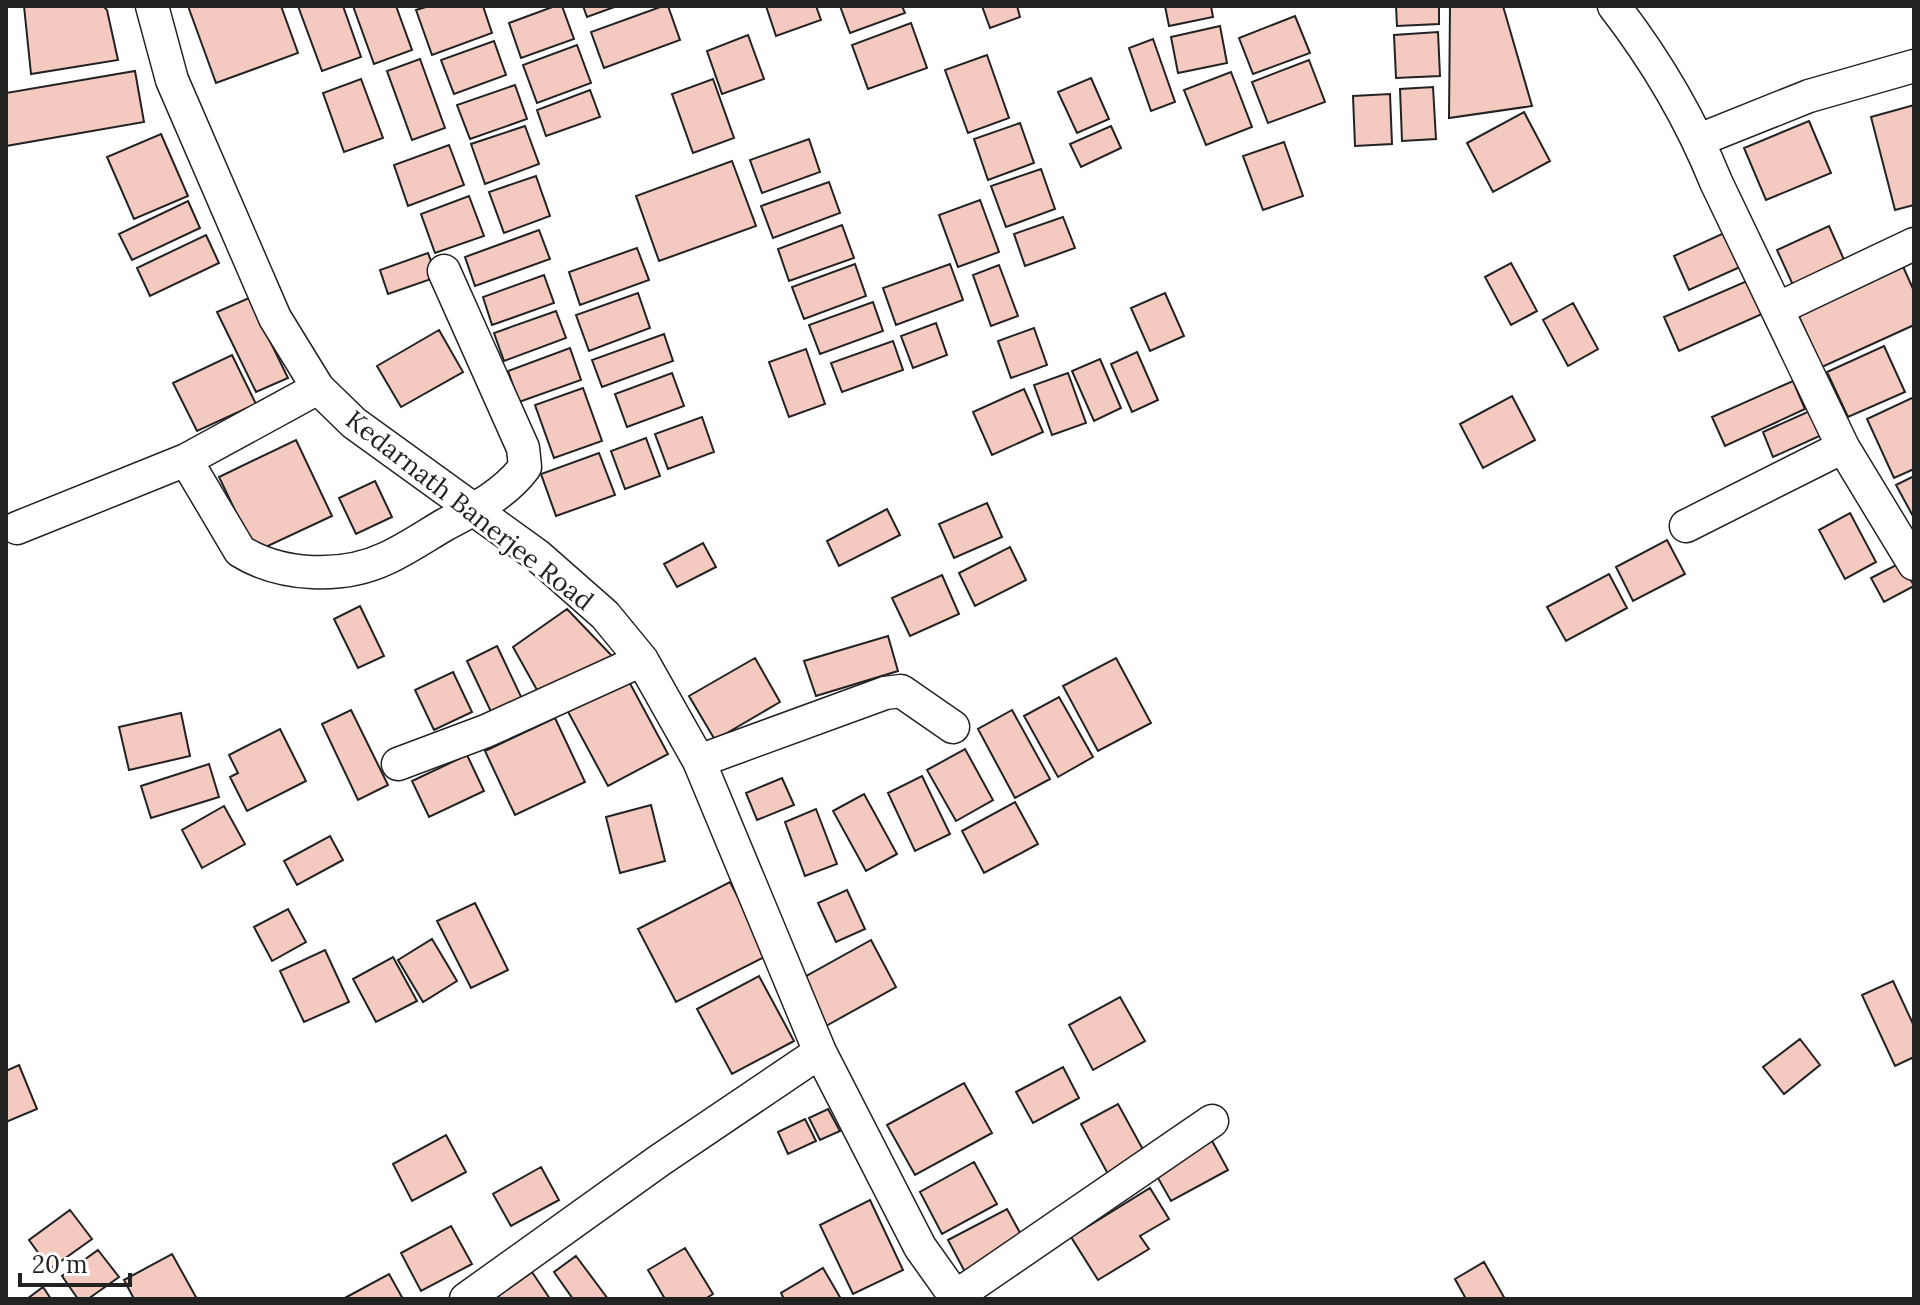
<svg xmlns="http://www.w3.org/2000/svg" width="1920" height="1305" font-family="Lora,serif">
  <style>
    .building { fill: #f3c9c0; stroke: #222; stroke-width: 2 }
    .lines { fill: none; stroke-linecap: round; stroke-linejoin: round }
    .street-casing { stroke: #222; stroke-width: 35 }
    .street { stroke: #fff; stroke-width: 32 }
    .labels { text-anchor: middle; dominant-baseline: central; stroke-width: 6; stroke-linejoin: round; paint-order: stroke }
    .street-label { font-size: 26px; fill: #222; stroke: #fff }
  </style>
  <rect width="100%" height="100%" fill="#fff"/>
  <!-- building -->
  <path class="building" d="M24,6H103L107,10L118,60L31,74Z
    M188,6H281L298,53L216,83Z
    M298,6H343L361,57L322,71Z
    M353,6H396L412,50L374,64Z
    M429,6H483L492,33L432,55L416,10Z
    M555,6H562L574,39L521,58L509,23Z
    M583,6H617L587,17Z
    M663,6H668L680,40L604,68L591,32Z
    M766,6H816L821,20L776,36Z
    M840,6H902L905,13L850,33Z
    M982,6H1017L1020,17L990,28Z
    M1165,6H1211L1213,17L1169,26Z
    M1396,6H1439V24L1397,26Z
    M1450,6H1503L1532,106L1449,118Z
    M1295,16L1310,53L1253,74L1239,38Z
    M911,23L927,68L868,89L852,45Z
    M1220,26L1227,63L1178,73L1171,37Z
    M1438,32L1440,76L1396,78L1394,35Z
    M748,35L764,79L722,94L707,51Z
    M1153,39L1175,102L1151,111L1129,48Z
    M494,41L506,75L454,94L441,60Z
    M577,45L591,83L537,103L523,65Z
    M987,55L1009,118L968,133L945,70Z
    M420,59L445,128L412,140L387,71Z
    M1309,60L1325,102L1268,123L1252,82Z
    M135,71L144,122L6,146V93Z
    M1231,72L1252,127L1206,145L1184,90Z
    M1091,78L1109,119L1077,133L1058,92Z
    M361,79L383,138L344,152L323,93Z
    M713,79L734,138L693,153L672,94Z
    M515,85L527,119L470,139L457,105Z
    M1433,87L1436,139L1402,141L1400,89Z
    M590,90L600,117L546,136L537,110Z
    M1390,94L1392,144L1355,146L1353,96Z
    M1914,105V205L1895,210L1871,117Z
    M1524,112L1550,161L1493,192L1467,143Z
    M1809,121L1831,173L1766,200L1744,148Z
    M1020,123L1034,163L988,180L974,139Z
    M525,126L539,164L485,184L471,144Z
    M1111,126L1121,148L1081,167L1070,144Z
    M161,134L188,196L134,219L107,157Z
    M809,139L820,172L762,193L750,160Z
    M1284,142L1303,196L1263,210L1243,156Z
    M449,145L464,185L408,206L394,165Z
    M732,161L756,226L659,261L636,196Z
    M1041,169L1055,209L1006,227L991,186Z
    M536,176L550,216L504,233L489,192Z
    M829,182L840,213L773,238L761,206Z
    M469,196L484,236L435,253L421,214Z
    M980,200L999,252L958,267L939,215Z
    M188,201L200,228L132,260L119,234Z
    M1063,217L1075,248L1025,266L1014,234Z
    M842,225L854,258L789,281L778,249Z
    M1829,226L1845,262L1793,285L1777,250Z
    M539,230L550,259L475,286L465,257Z
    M1724,233L1740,267L1689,290L1674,256Z
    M206,235L219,263L150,296L137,268Z
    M637,248L649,280L580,305L569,272Z
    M428,253L437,277L388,294L380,270Z
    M1901,262L1914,291V325L1822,367L1796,310Z
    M1511,263L1537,311L1511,325L1485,277Z
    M855,264L866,296L804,319L792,287Z
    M950,264L963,300L896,325L883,288Z
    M999,265L1018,316L991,326L973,275Z
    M544,275L554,303L492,325L483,297Z
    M1747,281L1762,314L1679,351L1664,317Z
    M638,293L650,328L589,351L576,315Z
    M1165,293L1184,336L1150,351L1131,308Z
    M249,298L288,378L256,392L217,312Z
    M873,302L883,331L820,354L809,325Z
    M1573,303L1598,349L1568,366L1543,320Z
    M556,311L566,338L504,361L494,333Z
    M936,323L947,355L913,368L901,336Z
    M1034,328L1047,365L1011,378L998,341Z
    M439,330L463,372L401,407L377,366Z
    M664,334L673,361L602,387L592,360Z
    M893,341L903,370L842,392L831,363Z
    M1884,346L1905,392L1848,417L1827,372Z
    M570,348L581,380L519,402L508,371Z
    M806,349L825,404L789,417L769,362Z
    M1137,352L1158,400L1132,412L1111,364Z
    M232,355L256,404L197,431L173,383Z
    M1100,359L1121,408L1094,421L1072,371Z
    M672,373L684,406L627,427L615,394Z
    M1068,373L1086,423L1052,435L1034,385Z
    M1793,381L1805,409L1725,446L1712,417Z
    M583,388L602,441L554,458L535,405Z
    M1024,389L1043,432L992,455L973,412Z
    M1512,396L1535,440L1483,468L1460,424Z
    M1914,397V469L1894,478L1867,419Z
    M1812,410L1824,434L1773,457L1763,432Z
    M702,417L714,452L668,469L655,434Z
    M646,438L660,476L625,489L611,451Z
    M296,440L332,516L255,552L219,477Z
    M599,453L615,495L556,516L541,474Z
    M1914,476V518L1896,485Z
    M375,481L392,517L356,534L339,498Z
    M987,503L1002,537L954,558L939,524Z
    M887,509L900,535L839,566L827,541Z
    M1850,513L1876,562L1845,579L1819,530Z
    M1667,540L1685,574L1633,601L1616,567Z
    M703,543L716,567L677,587L664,564Z
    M1010,547L1026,580L975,606L959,573Z
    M1902,562L1914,586L1884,602L1871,578Z
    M1609,574L1627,608L1566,641L1547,607Z
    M942,575L959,614L910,636L892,598Z
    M360,606L384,656L358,668L334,619Z
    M567,609L614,658L542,699L513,647Z
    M888,636L898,671L816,696L804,661Z
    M497,646L524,703L494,718L467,661Z
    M755,658L780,702L715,740L689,696Z
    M1116,658L1151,723L1098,751L1063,686Z
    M453,672L472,712L434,730L415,690Z
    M626,676L668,754L608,786L566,708Z
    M1059,697L1093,757L1058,777L1024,716Z
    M351,710L388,785L358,800L322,724Z
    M1012,710L1050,779L1015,798L978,729Z
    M181,713L190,756L129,770L119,727Z
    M555,718L585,782L515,815L485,751Z
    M280,729L306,781L247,811L230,777L238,773L229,755Z
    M965,749L993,800L956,821L927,770Z
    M467,755L484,791L429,817L412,781Z
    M209,764L219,797L151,818L141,786Z
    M922,776L950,834L915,851L888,793Z
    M782,778L794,805L757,820L746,793Z
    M864,794L897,854L866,871L833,811Z
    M1015,802L1038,844L984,873L962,831Z
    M651,805L665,861L620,873L606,817Z
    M224,806L245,844L202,868L182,830Z
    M816,809L837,864L805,876L785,822Z
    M330,836L343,860L297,885L284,861Z
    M730,882L768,955L676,1002L638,929Z
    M847,890L865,929L836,942L818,903Z
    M475,903L508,970L471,988L437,921Z
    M288,909L306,942L272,961L254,927Z
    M432,939L457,981L423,1002L398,960Z
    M871,940L896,987L826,1026L801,979Z
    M325,950L349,1002L304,1022L280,971Z
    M393,957L417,1001L376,1022L353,979Z
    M759,976L794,1041L732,1074L697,1009Z
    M1893,981L1914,1026V1057L1895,1066L1862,995Z
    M1120,997L1145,1041L1093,1070L1069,1025Z
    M1800,1039L1820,1065L1784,1094L1763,1067Z
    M19,1065L37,1109L6,1122V1071Z
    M1063,1067L1079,1098L1033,1123L1016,1092Z
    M964,1083L992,1133L915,1175L887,1125Z
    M1118,1104L1146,1155L1109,1176L1081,1124Z
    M828,1109L840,1131L820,1140L809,1118Z
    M805,1119L816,1141L788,1154L778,1132Z
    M446,1135L466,1172L412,1201L393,1164Z
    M1211,1139L1228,1170L1171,1201L1154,1171Z
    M974,1162L997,1204L942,1234L920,1192Z
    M541,1167L559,1200L511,1226L493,1194Z
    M1150,1188L1169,1219L1140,1236L1149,1249L1098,1280L1071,1237Z
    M870,1200L903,1270L853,1294L820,1225Z
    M1007,1209L1024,1240L965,1272L948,1240Z
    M70,1210L92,1239L50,1269L29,1240Z
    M451,1226L472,1264L421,1291L401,1253Z
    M685,1248L713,1294L705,1299H665L648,1270Z
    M98,1250L119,1277L88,1299H78L62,1276Z
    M172,1254L197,1299H134L124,1280Z
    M576,1256L608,1299H573L554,1272Z
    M1484,1262L1505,1299H1466L1455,1279Z
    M823,1268L841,1299H784L781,1293Z
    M532,1272L550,1299H501L498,1296Z
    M389,1274L403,1299H343Z
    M43,1287L51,1299H27Z"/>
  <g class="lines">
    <!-- street casing -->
    <g class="street-casing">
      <path id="street" d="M152,6L172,80L275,318L318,388L354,423L538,556L605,615L642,660L699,761L820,1052L920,1247L957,1299
        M1614,6C1655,59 1691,120 1716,182L1843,447L1914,564
        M1699,140L1809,96L1914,66
        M1777,309L1914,244
        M186,460L318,388
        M1686,526L1843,447
        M17,528L186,460L240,551C282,577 343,579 387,558C408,548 427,535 446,524C475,509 505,494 525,467L523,448L444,271
        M699,761L885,693L901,691L953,727
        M398,764L486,731L642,660
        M955,1297L1212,1121
        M466,1299L660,1160L820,1052"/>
    </g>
    <!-- street -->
    <use href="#street" class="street"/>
  </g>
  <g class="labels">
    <!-- street labels -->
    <g class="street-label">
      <text transform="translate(470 510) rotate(38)">Kedarnath Banerjee Road</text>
    </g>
  </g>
  <!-- border -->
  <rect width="1920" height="1305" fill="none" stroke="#222222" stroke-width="16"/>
  <!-- scale -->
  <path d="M20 1273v12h110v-12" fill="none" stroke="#222222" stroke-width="4"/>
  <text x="32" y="1273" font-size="24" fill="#222222" stroke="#ffffff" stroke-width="6" paint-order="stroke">20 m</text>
</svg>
